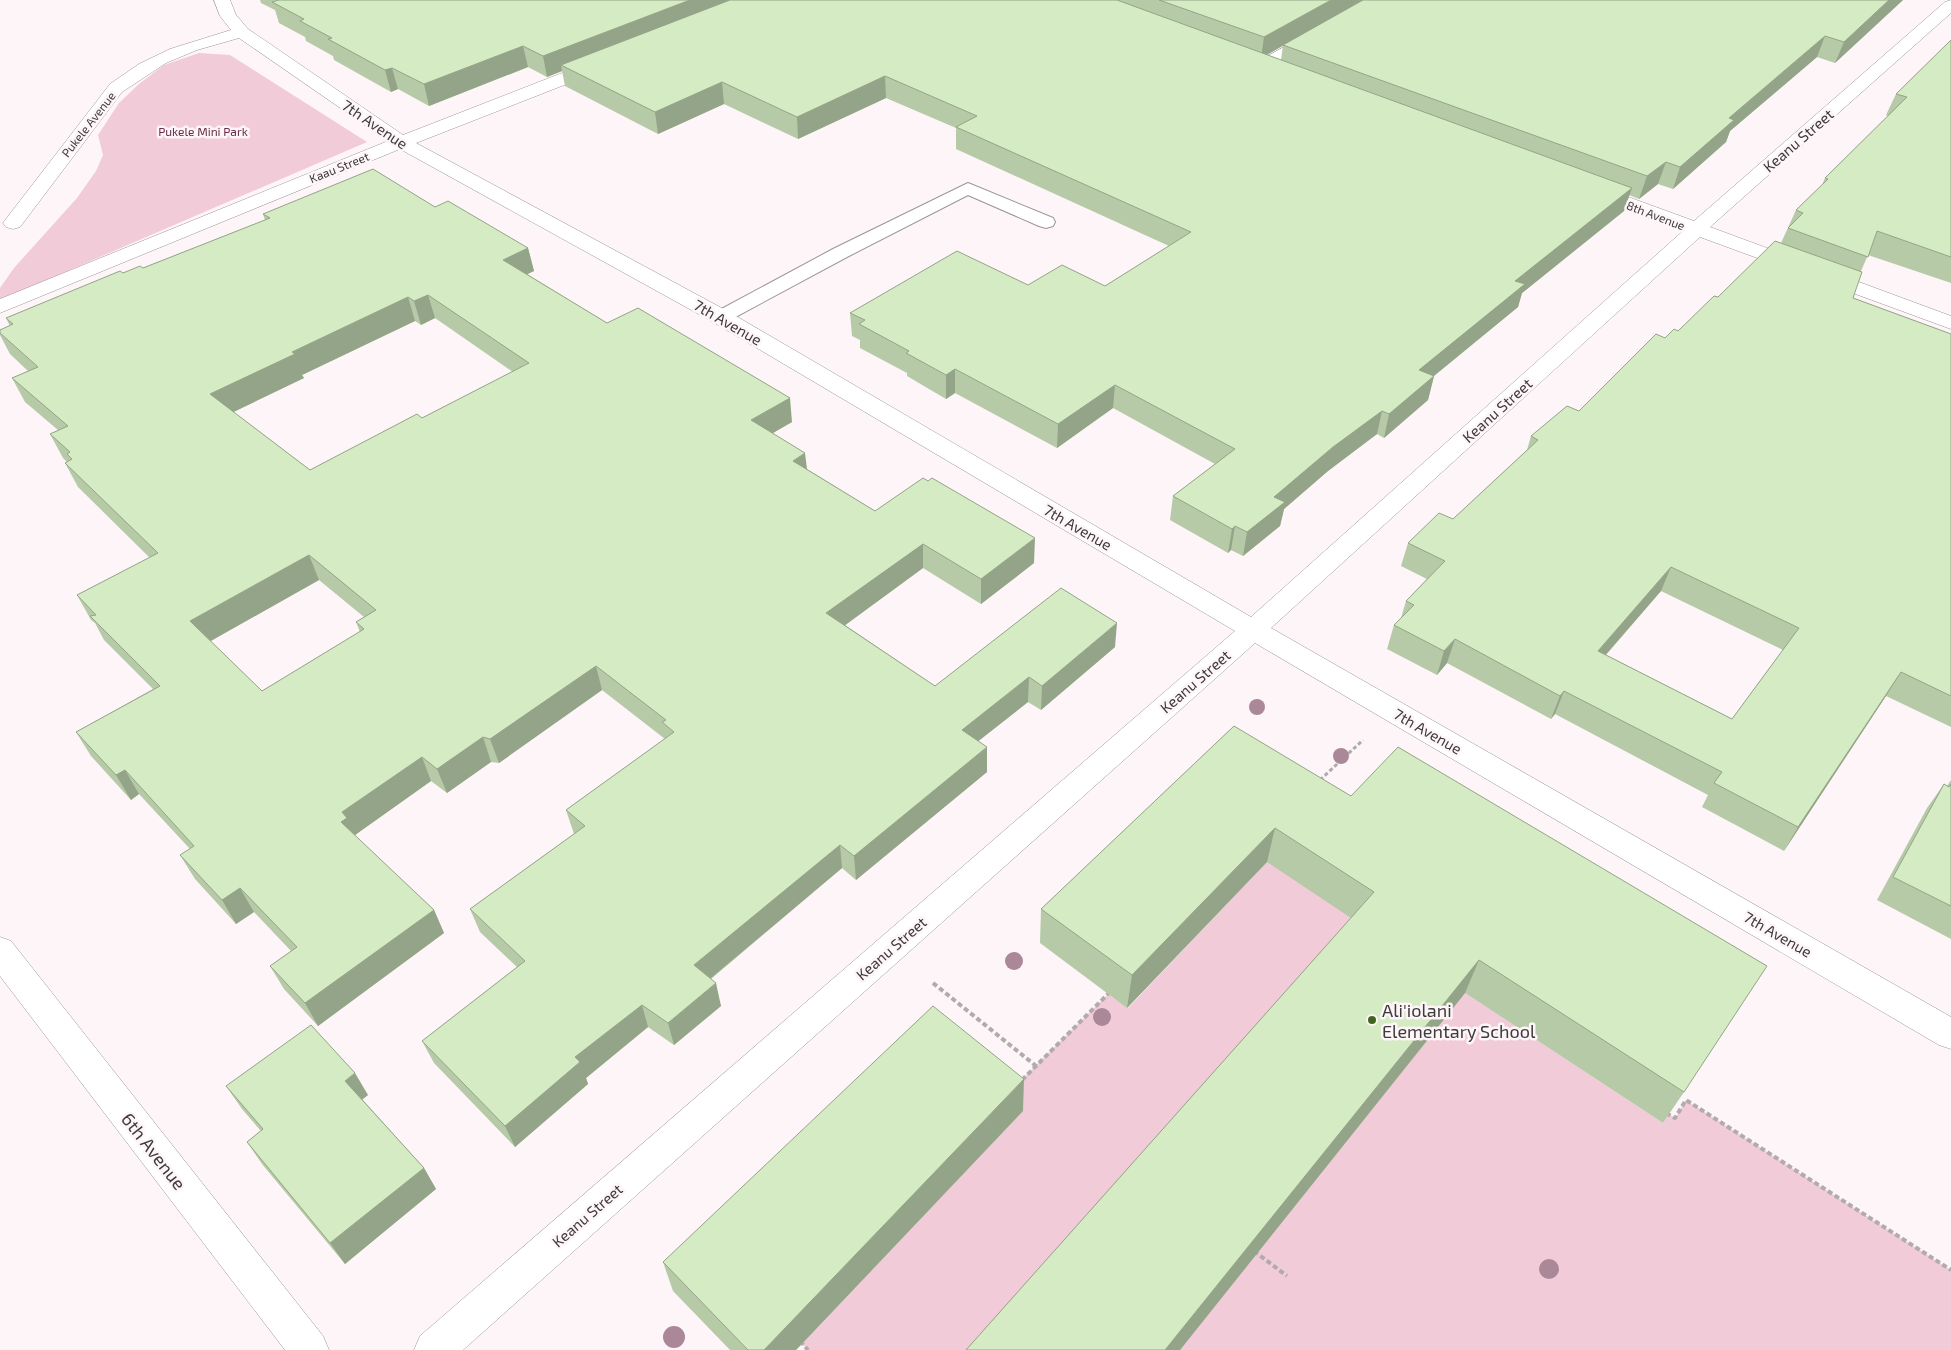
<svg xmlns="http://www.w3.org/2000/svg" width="1951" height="1350" font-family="'Exo 2',sans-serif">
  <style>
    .green { fill: #f2cbd8 }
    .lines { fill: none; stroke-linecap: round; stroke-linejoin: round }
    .lane-casing { stroke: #9c9597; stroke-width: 2 }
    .street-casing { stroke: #9c9597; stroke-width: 1 }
    .path-far1 { stroke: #b0abac; stroke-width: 3; stroke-dasharray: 4 2.5; stroke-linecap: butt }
    .path { stroke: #b0abac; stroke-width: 4; stroke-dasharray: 5 3; stroke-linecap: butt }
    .lane { fill: #fff; fill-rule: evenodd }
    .street { fill: #fff; fill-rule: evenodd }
    .tree { fill: #ab8897 }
    .wall { fill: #b6caa8; fill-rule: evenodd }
    .shaded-wall { fill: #94a488 }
    .building { fill: #d4ebc3; stroke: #94a488; fill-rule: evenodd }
    .poi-dot { fill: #41641c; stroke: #fdf5f8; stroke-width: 2 }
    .labels { text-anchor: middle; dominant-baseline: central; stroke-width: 5; stroke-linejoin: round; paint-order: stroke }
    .far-street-label { font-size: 12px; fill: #3d3b3b; stroke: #fdf5f8 }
    .far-park-label { font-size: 12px; fill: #682e47; stroke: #fdf5f8 }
    .street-label { font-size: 15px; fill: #3d3b3b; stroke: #fdf5f8 }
    .near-poi-label { font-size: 18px; fill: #3d3b3b; stroke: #fdf5f8; text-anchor: start }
    .near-street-label { font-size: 18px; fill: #3d3b3b; stroke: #fdf5f8 }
  </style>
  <rect width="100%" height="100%" fill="#fdf5f8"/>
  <!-- green -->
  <path class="green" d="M199,53L230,55L367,142L0,300V288L14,268L77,198L96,171L103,155L98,135L119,103L139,84L164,65Z
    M1303,824L1438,975L990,1350H808L802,1344L1005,1096L1108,994L1128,1008Z
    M1465,993L1663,1123L1669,1114L1675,1118L1686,1100L1951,1270V1350H1176L1251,1249Z"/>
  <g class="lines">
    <!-- lane casing -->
    <g class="lane-casing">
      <path id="lane" d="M968,183L1053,218L1055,222L1053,226L1046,228L1039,226L968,195L847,257L728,321L721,323L714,321L711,317L714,313L833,249Z"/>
    </g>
    <!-- street casing -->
    <g class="street-casing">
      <path id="street" d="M214,0H230L236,15L248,29L403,135L593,61H605L607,65L605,69L416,143L729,312L1251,617L1683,231L1584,194L1581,190L1584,186L1591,184L1598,186L1694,221L1945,2L1951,0V13L1710,227L1951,316V329L1700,237L1271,628L1951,1017V1049L1939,1045L1255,643L463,1350H414L420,1336L1235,631L713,322L400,149L0,313V299L388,141L239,38L197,50L166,63L122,92L20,227L13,229L6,227L3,223L6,219L110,84L139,64L170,49L231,30L220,16Z
        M1368,0H1388L1386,3L1269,70H1257L1255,66L1257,62Z
        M0,937L11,941L323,1336L329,1350H285L0,976Z"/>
    </g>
    <!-- path-far1 -->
    <path class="path-far1" d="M1320,780L1363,740"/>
    <!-- path -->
    <path class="path" d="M933,983L1036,1066
      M1022,1080L1111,991
      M1666,1113L1675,1118L1686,1100L1951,1270
      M1254,1251L1287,1276
      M800,1341L808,1350"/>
    <!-- lane -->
    <use href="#lane" class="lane"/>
    <!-- street -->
    <use href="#street" class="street"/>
  </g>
  <!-- trees -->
  <g class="tree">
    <circle cx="1257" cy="707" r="8"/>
    <circle cx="1341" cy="756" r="8"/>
    <circle cx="1014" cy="961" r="9"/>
    <circle cx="1102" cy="1017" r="9"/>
    <circle cx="1549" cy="1269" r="10"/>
    <circle cx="674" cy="1337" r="11"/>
  </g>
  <!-- wall -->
  <path class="wall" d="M260,0H1903L1835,63L1817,57L1730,131L1726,142L1673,189L1658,184L1639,199L1629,195L1624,211L1522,293L1518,307L1434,376L1428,400L1384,438L1377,434L1328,471L1284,509L1280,526L1243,556L1231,550L1228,553L1170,520L1173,496L1215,464L1113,408L1057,448L955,393L946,399L907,376V373L860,348V340L852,336L850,313L1028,285L1105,286L1169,246L956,149V128L886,98L798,139L724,104L658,134L565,86L562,71L547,77L528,67L429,106L398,89L391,92L334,60L333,56L306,41L305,37L279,23L275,10L261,3ZM1283,45L1281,60L1267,55Z
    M1951,40V283L1868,255L1861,271L1853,298L1951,334V727L1886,696L1784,851L1702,807L1708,795L1555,714L1551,719L1447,663L1437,675L1387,649L1394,625L1401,618L1406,601L1427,579L1401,566L1408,543L1453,519L1527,450L1531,436L1579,411L1665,338L1678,331L1781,243L1796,210L1822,185L1825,178L1888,116L1886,115L1896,94ZM1661,591L1783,650L1732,719L1606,655Z
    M435,207L528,248L534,271L527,274L607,323L792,422L773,433L807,469L875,511L1034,563L981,604L923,568L845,625L935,686L1115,647L1041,710L1028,702L978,741L987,772L856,880L842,868L711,979L721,1006L674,1045L648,1027L586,1078L588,1084L515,1147L434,1063L422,1041L517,967L480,932L470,909L574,834L566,810L665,739L602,690L499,763L491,762L447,793L431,781L355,835L356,837L434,910L444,933L318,1026L284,989L270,966L291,951L254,912L236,924L195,879L180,855L190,849L139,794L131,800L91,756L76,732L153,689L104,640L95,623L91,620L77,595L150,558L78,487L65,463L67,462L63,458L50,434L58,430L25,402L12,378L28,371L10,354L0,335V330L10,326L6,318L123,273L143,268L265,220L263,214ZM435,318L513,372L422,418L310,470L233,412L304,378L302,375L415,321L421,325ZM319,580L364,617L356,622L360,632L262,691L210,641Z
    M1234,726L1684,1092L1663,1123L1465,993L1180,1350H966L1351,918L1267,862L1127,1008L1040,943L1041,909Z
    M1951,780V939L1877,900L1927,808L1944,784L1947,786Z
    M226,1086L368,1095L362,1099L424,1168L436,1189L345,1264L262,1164L247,1142L261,1131L242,1109Z
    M1023,1111L796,1350H730L673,1291L663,1262Z"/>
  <!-- shaded-wall -->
  <path class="shaded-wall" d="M690,0H746L561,65L562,71L547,77L543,56Z
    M1331,0H1364L1261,58L1264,37Z
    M1889,0H1903L1835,63L1844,42Z
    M1825,36L1817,57L1730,131L1726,142L1673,189L1680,167L1729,118Z
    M523,46L528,67L429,106L424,84Z
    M392,68L398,89L391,92L385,70Z
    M885,76L886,98L798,139L797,117Z
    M722,82L724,104L658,134L655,112Z
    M1666,162L1658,184L1639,199L1647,176Z
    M1632,188L1624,211L1522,293L1518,307L1413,393L1419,370L1515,281Z
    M528,248L534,271L509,283L503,260Z
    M428,295L435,318L421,325L414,301Z
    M408,297L415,321L302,375L304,378L221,418L210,394L292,352Z
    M955,369V393L946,399V375Z
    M1434,376L1428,400L1384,438L1389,414Z
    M1115,385L1113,408L1057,448L1058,424Z
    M790,398L792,422L754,444L751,420Z
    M1382,411L1377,434L1328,471L1284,509L1280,526L1243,556L1247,532L1274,497L1333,447Z
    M805,453L808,477L793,461Z
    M1235,526L1231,550L1228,553L1232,529Z
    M1035,538L1034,563L981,604V579Z
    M923,544V568L829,637L826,613Z
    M309,555L319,580L202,646L190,621Z
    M1671,567L1661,591L1588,675L1598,651Z
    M1117,623L1115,647L1041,710L1042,686Z
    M1455,639L1447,663L1437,675L1444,651Z
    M596,666L602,690L499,763L490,739Z
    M1901,672L1886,696L1784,851L1798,827Z
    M1029,677L1028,702L962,754V730Z
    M1564,691L1555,714L1551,719L1560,696Z
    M483,737L491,762L447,793L437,769Z
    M987,747V772L856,880L854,856Z
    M422,757L431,781L355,835L358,842L341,822L342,812Z
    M125,770L139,794L131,800L116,775Z
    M1275,828L1267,862L1127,1008L1132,975Z
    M840,845L842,868L699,988L694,965Z
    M240,888L254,912L236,924L222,900Z
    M434,910L444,933L318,1026L305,1003Z
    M1479,960L1465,993L1180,1350H1165Z
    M716,983L721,1006L674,1045L668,1023Z
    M642,1005L648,1027L586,1078L588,1084L515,1147L505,1126L575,1057Z
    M355,1073L368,1095L358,1103L345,1081Z
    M1024,1079L1023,1111L796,1350H764Z
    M424,1168L436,1189L345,1264L330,1243Z"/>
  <!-- building -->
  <path class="building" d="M279,0H690L543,56L523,46L424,84L392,68L385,70L328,39L332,38L300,21L304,19L272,2Z
    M730,0H1117L1632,188L1515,281L1525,284L1419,370L1434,376L1389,414L1382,411L1333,447L1274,497L1285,502L1247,532L1235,526L1232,529L1173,496L1235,449L1115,385L1058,424L955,369L946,375L906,353L909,351L859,324L865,320L850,313L957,251L1028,285L1062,265L1105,286L1191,232L956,127L977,116L885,76L797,117L722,82L655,112L561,65Z
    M1159,0H1331L1264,37Z
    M1363,0H1889L1844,42L1825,36L1729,118L1734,120L1680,167L1666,162L1647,176L1283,45Z
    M1951,40V257L1877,231L1868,257L1788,228L1803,213L1796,210L1828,179L1825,178L1907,97L1896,94Z
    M373,169L435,207L448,201L528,248L503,260L607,323L638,308L790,398L751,420L805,453L793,461L875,511L923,478L928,481L932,478L1035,538L981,579L923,544L826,613L935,686L1061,588L1117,623L1042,686L1029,677L962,730L987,747L854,856L840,845L694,965L716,983L668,1023L642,1005L575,1057L580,1062L505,1126L422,1041L525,961L470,909L585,826L566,810L674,732L662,722L666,720L596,666L490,739L483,737L437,769L422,757L342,812L347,818L341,822L434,910L305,1003L270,966L297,947L240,888L222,900L180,855L194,846L125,770L116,775L76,732L160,686L90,616L96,615L77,595L158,553L65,463L72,459L67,454L70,452L50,434L68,426L12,378L38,367L0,333V330L13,324L6,318L120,271L123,273L140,266L143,268L270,218L263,214ZM428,295L529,363L422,418L417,414L310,470L210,394L295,354L292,352L408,297L414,301ZM309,555L376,610L356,622L364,629L262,691L190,621Z
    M1775,241L1862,272L1853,298L1951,334V696L1901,672L1798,827L1714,783L1722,772L1564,691L1560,696L1455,639L1444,651L1394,625L1414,605L1406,601L1445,561L1408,543L1439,513L1453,519L1538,440L1531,436L1567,406L1579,411L1656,334L1665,338L1674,329L1678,331L1714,296L1718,297ZM1671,567L1799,628L1732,719L1598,651Z
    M1234,726L1351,796L1398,747L1767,966L1684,1092L1479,960L1165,1350H966L1374,892L1275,828L1132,975L1041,909Z
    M1944,784L1949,787L1951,784V906L1893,877Z
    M933,1006L1024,1079L764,1350H748L663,1262Z
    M311,1025L355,1073L345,1081L424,1168L330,1243L247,1142L263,1129L226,1086Z"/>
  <!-- markers -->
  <circle class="poi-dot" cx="1372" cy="1020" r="5"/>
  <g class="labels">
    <!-- far-street labels -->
    <g class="far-street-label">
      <text transform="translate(88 124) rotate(-52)">Pukele Avenue</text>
      <text transform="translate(339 167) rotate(-22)">Kaau Street</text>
      <text transform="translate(1656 215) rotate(21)">8th Avenue</text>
    </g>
    <!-- far-park labels -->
    <g class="far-park-label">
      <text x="203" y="131">Pukele Mini Park</text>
    </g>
    <!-- street labels -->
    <g class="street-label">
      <text transform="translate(375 124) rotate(34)">7th Avenue</text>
      <text transform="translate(1798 140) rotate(-41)">Keanu Street</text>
      <text transform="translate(728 322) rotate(30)">7th Avenue</text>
      <text transform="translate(1497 410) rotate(-42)">Keanu Street</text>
      <text transform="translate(1078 527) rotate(30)">7th Avenue</text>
      <text transform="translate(1195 681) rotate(-41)">Keanu Street</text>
      <text transform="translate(1428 731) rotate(30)">7th Avenue</text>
      <text transform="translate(1778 934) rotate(30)">7th Avenue</text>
      <text transform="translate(891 948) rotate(-41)">Keanu Street</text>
      <text transform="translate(587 1215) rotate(-41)">Keanu Street</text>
    </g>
    <!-- near-poi labels -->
    <g class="near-poi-label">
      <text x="1382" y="1010">Ali'iolani<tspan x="1382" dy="21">Elementary School</tspan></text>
    </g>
    <!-- near-street labels -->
    <g class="near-street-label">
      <text transform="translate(154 1151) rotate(52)">6th Avenue</text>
    </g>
  </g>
</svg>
